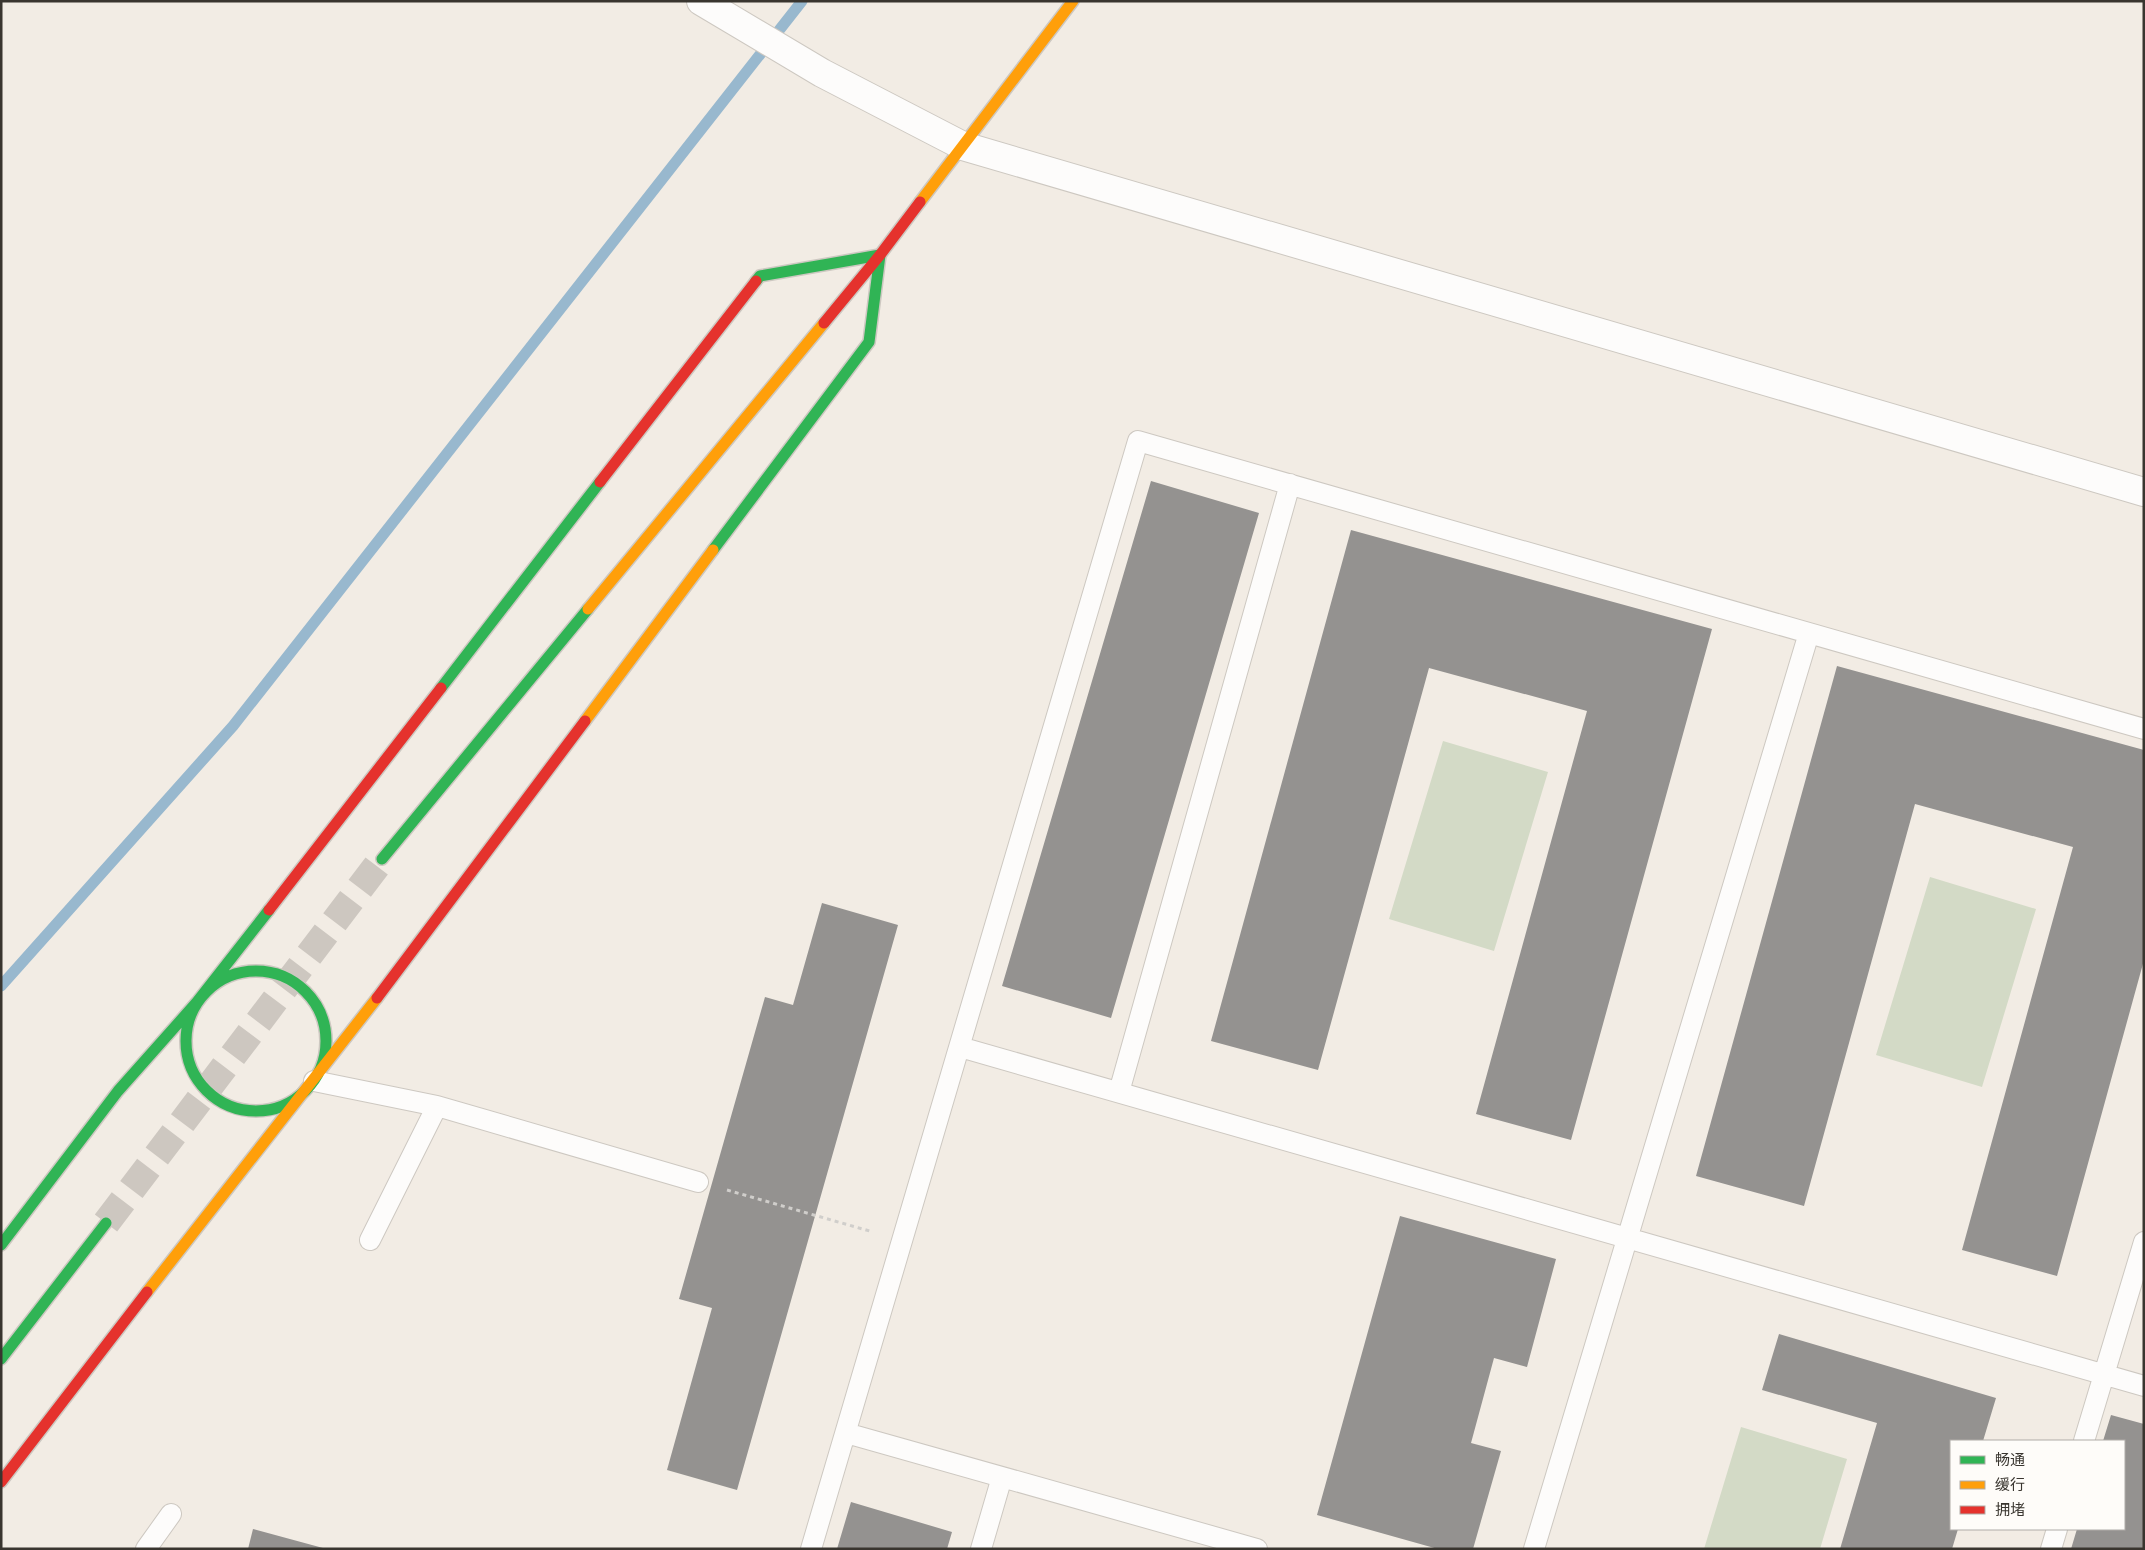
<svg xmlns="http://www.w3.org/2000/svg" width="2145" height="1550" font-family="'Nunito Sans','Noto Sans SC',sans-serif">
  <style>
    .green { fill: #d3dac6 }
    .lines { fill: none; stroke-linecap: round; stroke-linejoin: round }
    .stream { stroke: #98b8ce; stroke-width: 11 }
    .building { fill: #949290 }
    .secondary-tunnel { stroke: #cdc7c0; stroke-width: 28; stroke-dasharray: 28 14; stroke-linecap: butt }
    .lane-casing { stroke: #cdc8c1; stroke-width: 22 }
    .street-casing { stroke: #cdc8c1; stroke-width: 30 }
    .fast-casing { stroke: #cdc8c1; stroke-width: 14 }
    .slow-casing { stroke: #cdc8c1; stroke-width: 14 }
    .jam-casing { stroke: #cdc8c1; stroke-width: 14 }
    .path { stroke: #d0cecb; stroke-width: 3; stroke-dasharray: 4 4; stroke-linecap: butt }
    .lane { stroke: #fdfcfb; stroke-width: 20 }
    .street { stroke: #fdfcfb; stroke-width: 28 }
    .fast { stroke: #30b455; stroke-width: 11 }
    .slow { stroke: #ff9f0a; stroke-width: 11 }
    .jam { stroke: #e5322d; stroke-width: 11 }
  </style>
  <rect width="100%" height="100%" fill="#f2ece4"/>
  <!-- green -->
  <path class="green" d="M1443,741L1548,772L1494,951L1389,919Z
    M1930,877L2036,909L1982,1087L1876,1055Z
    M1741,1427L1847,1459L1820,1549H1704Z"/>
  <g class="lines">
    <!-- stream -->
    <path class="stream" d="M1,986L233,726L802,1"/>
  </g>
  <!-- building -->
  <path class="building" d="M1151,481L1259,513L1111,1018L1002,986Z
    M1351,530L1712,629L1571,1140L1476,1114L1587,711L1429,668L1318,1070L1211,1041Z
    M1837,666L2144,750V960L2057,1276L1962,1250L2073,847L1915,804L1804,1206L1696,1176Z
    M822,903L898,925L737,1490L667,1470L712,1308L679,1299L765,997L793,1005Z
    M1400,1216L1556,1259L1527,1367L1494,1358L1471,1443L1501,1451L1473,1549H1438L1317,1515Z
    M1779,1334L1996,1398L1983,1441H1951V1529H1958L1952,1549H1840L1877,1423L1762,1390Z
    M2111,1415L2144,1424V1549H2071L2077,1529H2124V1441H2103Z
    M851,1502L952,1532L947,1549H837Z
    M253,1529L323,1548V1549H248Z"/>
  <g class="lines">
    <!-- secondary-tunnel -->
    <path class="secondary-tunnel" d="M106,1223L382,859"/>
    <!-- lane casing -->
    <g class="lane-casing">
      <path id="lane" d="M960,1047L2144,1386
        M314,1081L437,1106L370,1240
        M1119,1092L1290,484
        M437,1106L698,1182
        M846,1433L1257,1549
        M2084,1441L2144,1242
        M146,1549L171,1514
        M811,1549L1138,441L2144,729
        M981,1549L1002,1477
        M1534,1549L1809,633
        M2051,1549L2057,1529"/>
    </g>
    <!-- street casing -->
    <g class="street-casing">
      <path id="street" d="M701,1L822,73L963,146L2144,492"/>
    </g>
    <!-- fast casing -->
    <g class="fast-casing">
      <path id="fast" d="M713,550L869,342L880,255L760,276L756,281
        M441,688L600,482
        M382,859L588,609
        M186 1041a70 70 0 1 1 140 0a70 70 0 1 1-140 0Z
        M1,1245L118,1091L197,1002L269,910
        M1,1359L106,1223"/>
    </g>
    <!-- slow casing -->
    <g class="slow-casing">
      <path id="slow" d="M920,202L1073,1
        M588,609L824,323
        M585,721L713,550
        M147,1292L377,998"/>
    </g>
    <!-- jam casing -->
    <g class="jam-casing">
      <path id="jam" d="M824,323L880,255L920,202
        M600,482L756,281
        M269,910L441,688
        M377,998L585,721
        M1,1482L147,1292"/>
    </g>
    <!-- path -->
    <path class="path" d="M727,1190L873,1232"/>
    <!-- lane -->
    <use href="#lane" class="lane"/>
    <!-- street -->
    <use href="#street" class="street"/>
    <!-- fast -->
    <use href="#fast" class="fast"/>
    <!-- slow -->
    <use href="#slow" class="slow"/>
    <!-- jam -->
    <use href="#jam" class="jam"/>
  </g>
  <!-- border -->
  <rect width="2145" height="1550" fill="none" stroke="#39352f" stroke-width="5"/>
  <!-- legend -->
  <rect x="1950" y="1440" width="175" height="90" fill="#fefcf9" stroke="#afaca8"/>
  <rect x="1960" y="1456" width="25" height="8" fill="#30b455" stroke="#afaca8"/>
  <text x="1995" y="1465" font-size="15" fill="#39352f">畅通</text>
  <rect x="1960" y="1481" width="25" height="8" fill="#ff9f0a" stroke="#afaca8"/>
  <text x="1995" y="1490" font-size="15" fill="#39352f">缓行</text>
  <rect x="1960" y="1506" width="25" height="8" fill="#e5322d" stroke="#afaca8"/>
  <text x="1995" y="1515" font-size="15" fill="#39352f">拥堵</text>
</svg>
